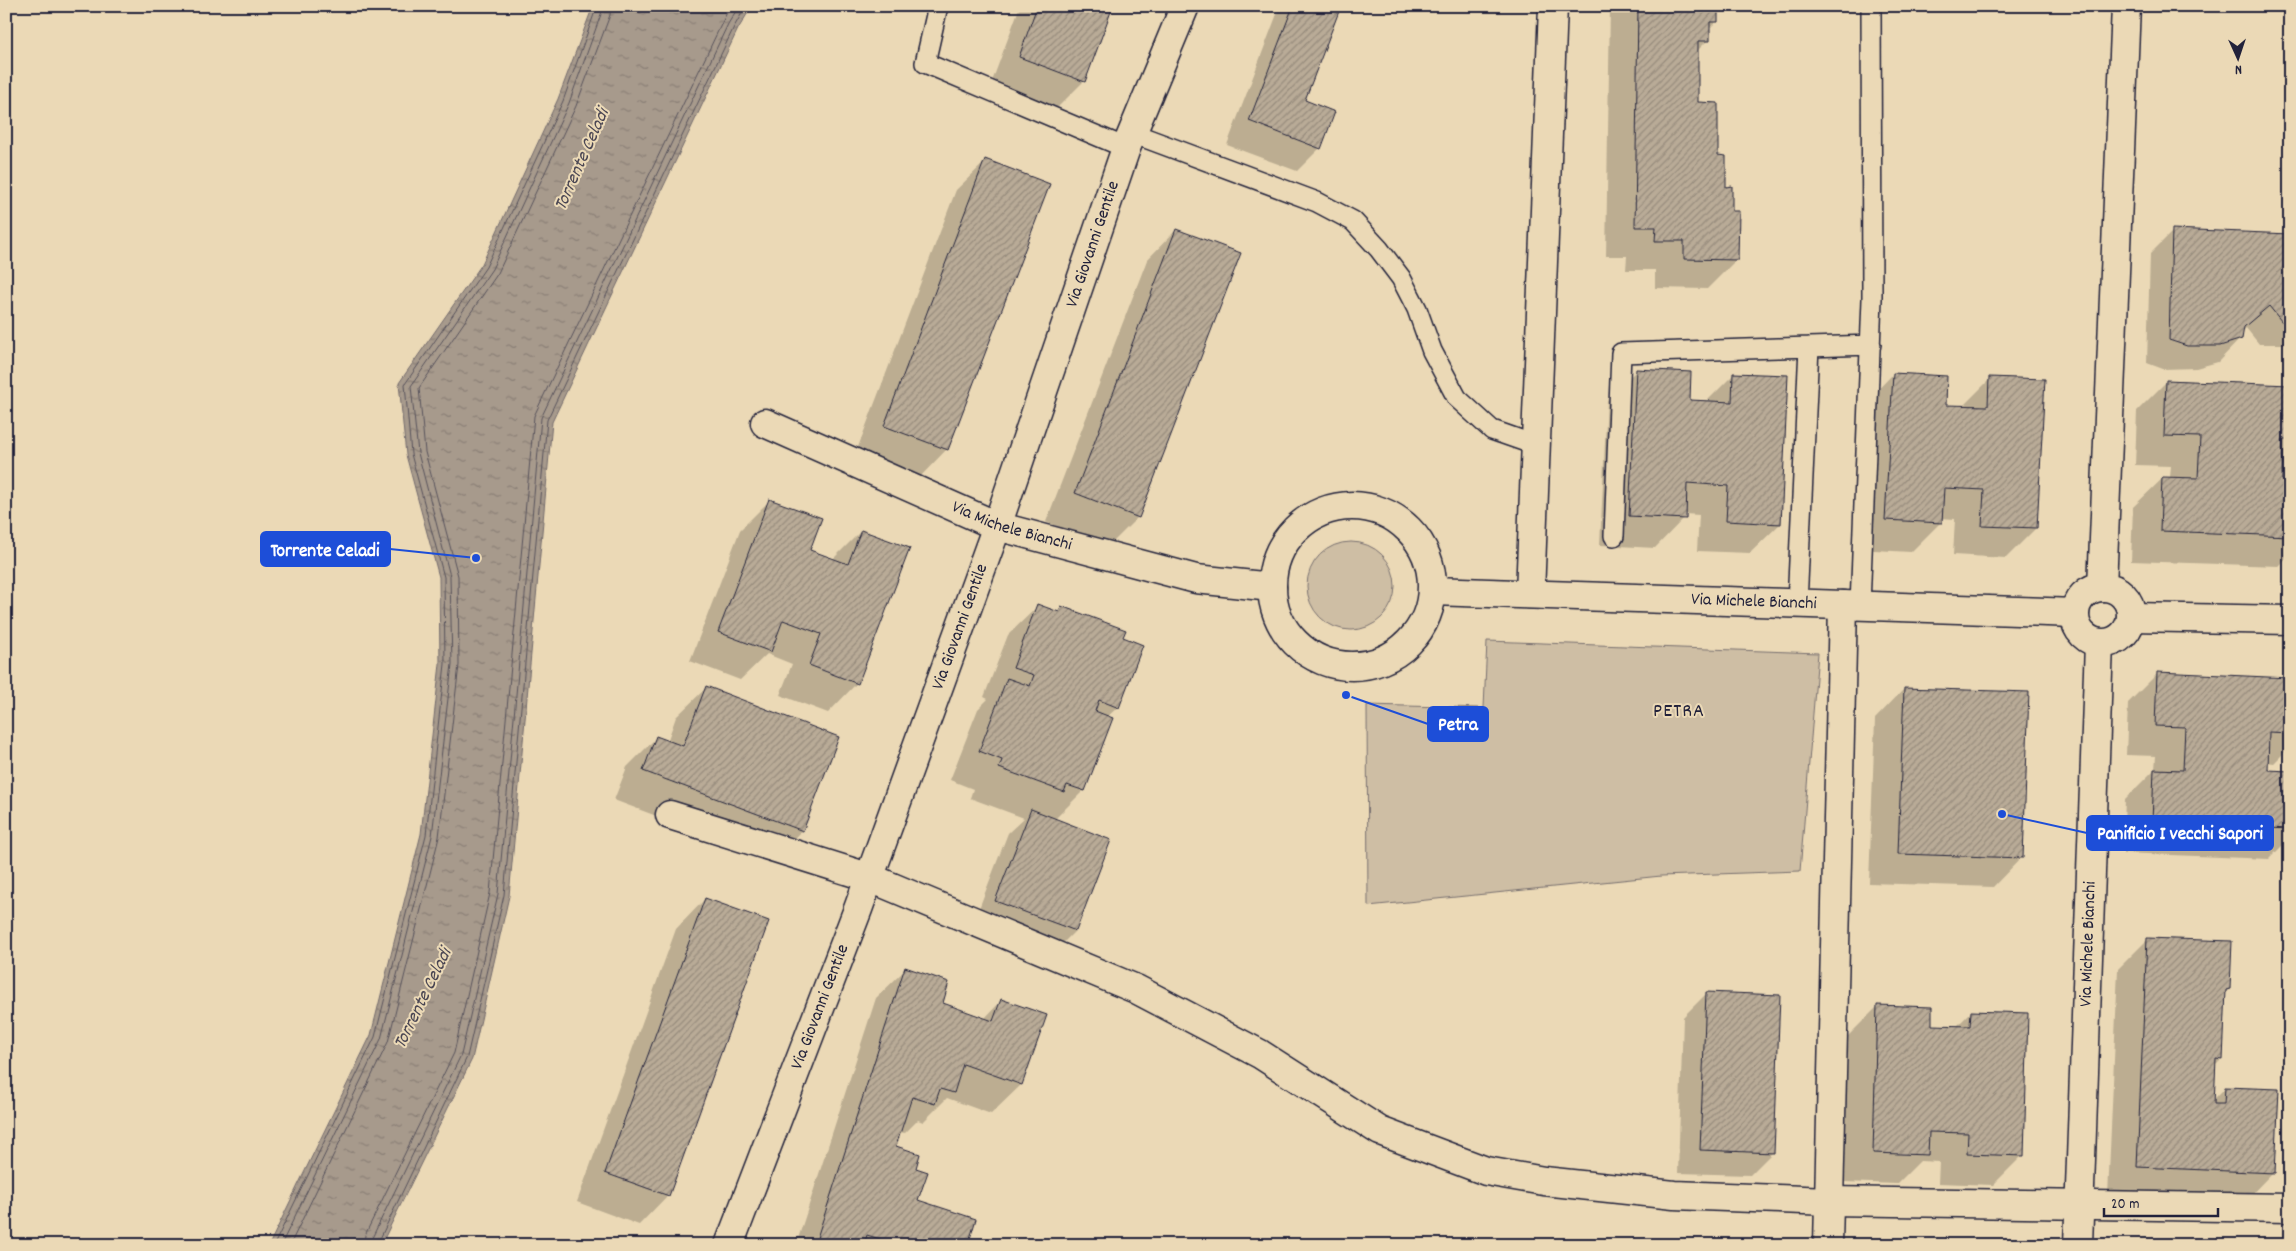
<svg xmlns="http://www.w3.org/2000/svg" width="2296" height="1251" font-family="Dekko,sans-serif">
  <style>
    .green { fill: #cebea4; stroke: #787070 }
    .water { fill: url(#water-ripples); stroke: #726a6c }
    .shadow { fill: #0003 }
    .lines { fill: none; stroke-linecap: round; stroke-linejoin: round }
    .shore { stroke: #57525b; stroke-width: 1 }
    .building { fill: url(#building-hatch); stroke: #22223b }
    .service-casing { stroke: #22223b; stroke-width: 22 }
    .minor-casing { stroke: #22223b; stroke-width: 31 }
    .tertiary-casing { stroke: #22223b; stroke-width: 31 }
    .service { stroke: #ebd9b6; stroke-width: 19 }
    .minor { stroke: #ebd9b6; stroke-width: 28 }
    .tertiary { stroke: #ebd9b6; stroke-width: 28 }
    .labels { text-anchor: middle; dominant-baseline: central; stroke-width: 4; stroke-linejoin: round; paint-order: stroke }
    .street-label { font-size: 18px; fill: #22223b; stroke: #ebd9b6 }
    .water-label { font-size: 19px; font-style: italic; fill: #4a4653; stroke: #ebd9b6 }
    .quarter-label { font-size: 20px; letter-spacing: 1px; fill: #22223b; stroke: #ebd9b6 }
    .leader { fill: none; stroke: #1d4ed8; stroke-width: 2 }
    .callout-dot { fill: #1d4ed8; stroke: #ebd9b6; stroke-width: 2 }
    .callout { fill: #1d4ed8; stroke: #1d4ed8; stroke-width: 2 }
    .callout-label { font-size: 19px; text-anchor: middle; font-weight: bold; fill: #fff }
  </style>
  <defs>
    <pattern id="water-ripples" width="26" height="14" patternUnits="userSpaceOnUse" patternTransform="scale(1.25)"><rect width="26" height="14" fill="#a79a8c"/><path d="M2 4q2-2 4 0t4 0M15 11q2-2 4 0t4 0" fill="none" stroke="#887d74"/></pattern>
    <pattern id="building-hatch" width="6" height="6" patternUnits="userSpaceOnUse" patternTransform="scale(1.25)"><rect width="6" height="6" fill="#b9ab97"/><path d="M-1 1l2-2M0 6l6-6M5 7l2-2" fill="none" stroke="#968b7c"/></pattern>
  </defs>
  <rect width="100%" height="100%" fill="#ebd9b6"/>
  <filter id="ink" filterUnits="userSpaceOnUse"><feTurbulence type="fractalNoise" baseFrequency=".02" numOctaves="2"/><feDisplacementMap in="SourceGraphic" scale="10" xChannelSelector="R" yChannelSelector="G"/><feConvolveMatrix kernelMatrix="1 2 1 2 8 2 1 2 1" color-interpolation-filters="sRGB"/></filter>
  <g filter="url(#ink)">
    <!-- green -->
    <path class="green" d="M1307 586a44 44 0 1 1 88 0a44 44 0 1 1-88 0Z
      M1487,641L1818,653L1800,871L1661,876L1368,906L1367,705L1484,708Z"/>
    <!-- water -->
    <path class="water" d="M593,6H752L738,29L552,422L509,896L472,1059L381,1245H269L371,1035L421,834L440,664L439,577L406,455L399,383L482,264L558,99Z"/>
    <!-- shadow -->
    <path class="shadow" d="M1020,6H1112L1084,81L1055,110L990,87Z
      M1280,6H1340L1303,101L1320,148L1297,171L1227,145Z
      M1610,6H1717V21L1709,29L1708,40L1697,51V104L1716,157L1725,188L1731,213L1737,259L1707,289L1655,288V270H1626L1627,256H1606Z
      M986,161L947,449L918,479L855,455L956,190Z
      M1176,230L1138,517L1109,546L1046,522L1147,260Z
      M2173,231L2290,235V344H2259L2246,328L2242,331L2241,338L2218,362L2196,368L2163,369L2147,363L2150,254Z
      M1637,370L1688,401L1706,402L1734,374L1780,524L1750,553L1697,551L1699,515L1685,514L1684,518L1655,548L1600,545L1607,400Z
      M1893,374L1945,406L1962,407L1990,379L2036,528L2006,558L1953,555L1955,519L1941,518V522L1911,552L1856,549L1864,404Z
      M2167,381L2290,386V460L2281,469L2280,482H2290V555L2279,566L2131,561L2133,507L2163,478H2170L2171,466L2135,465L2137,411Z
      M770,500L808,551L832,560L861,531L857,683L828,713L780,695L792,664L767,654L740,680L690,661L740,530Z
      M1038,606L1056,613L1061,608L1122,638L1118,707L1107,717L1084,790L1055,819L1075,931L1052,954L973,924L1008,833L1024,818L970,798L973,789L950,780L978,709L988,699L984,697L1008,635Z
      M2158,673L2290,679V747L2274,763L2267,762L2266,771L2290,773V838L2269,859L2123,853L2125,799L2155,769L2156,756L2126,755L2128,703Z
      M706,688L802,830L773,860L614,800L627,767L656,738L667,742L676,717Z
      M1904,689L2022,857L1993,887L1869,883L1875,719Z
      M705,899L668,1195L639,1225L577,1202L676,929Z
      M2147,940L2229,989L2224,994L2222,1059L2214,1067L2212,1101L2225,1088L2273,1172L2244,1202L2108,1196L2118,969Z
      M906,969L941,1003L984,1019L1002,1000L1046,1016L1021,1085L991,1114L947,1098L923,1122L918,1120L905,1133L899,1132L894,1147L914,1169L916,1201L966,1245H796L876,998Z
      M1706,994L1773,1152L1750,1175L1678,1173L1683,1017Z
      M1877,1007L1930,1026L1956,1027L1971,1012L2023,1155L1993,1185L1938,1183L1939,1162L1920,1161L1897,1184L1844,1182L1848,1036Z"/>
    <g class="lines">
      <!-- shore -->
      <path class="shore" d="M274,1245L375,1037L426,835L445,664L444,577L411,454L405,384L486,267L563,101L597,6
        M281,1245L381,1039L432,836L452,664L450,576L418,453L411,386L492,269L569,103L604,6
        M290,1245L388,1042L439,837L459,665L458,576L425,452L419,388L498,273L576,106L610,15L611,6
        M364,1245L365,1235L454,1053L490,893L534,416L730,6
        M371,1245L372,1238L461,1055L498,894L541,418L728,24L739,6
        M377,1245L467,1057L504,895L547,420L734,27L746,6"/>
    </g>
    <!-- building -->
    <path class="building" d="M1037,6H1113L1085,82L1019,57Z
      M1293,6H1341L1305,100L1335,112L1321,149L1249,121Z
      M1638,6H1718V22H1710V41H1698V102L1718,103V155L1726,156V187L1732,186V211H1739L1738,260L1684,259V241H1655L1656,227H1635Z
      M985,159L1050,184L948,450L884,426Z
      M1176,229L1241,253L1139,518L1075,493Z
      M2172,229L2290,234V322H2282L2269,306L2244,327L2242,339L2220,346H2187L2169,340Z
      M1636,369L1691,372L1690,400L1732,402L1733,373L1788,375L1781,524L1726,521L1728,486L1687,483L1686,519L1629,516Z
      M1893,373L1947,376L1946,405L1988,406L1989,377L2045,379L2037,528L1982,526L1984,490L1944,488L1942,523L1885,520Z
      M2166,380L2290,385V439H2283L2282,480L2290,481V536L2160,531L2162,477L2198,478L2200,437L2164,436Z
      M769,499L822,518L810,550L848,564L861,530L910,548L858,684L809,665L821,634L783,620L771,652L718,632Z
      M1037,604L1059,612L1061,606L1126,630L1123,637L1143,645L1119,708L1099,700L1095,711L1113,718L1085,791L1067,785L1064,792L999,768L1002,760L979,751L1007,678L1030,686L1034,675L1013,668Z
      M2157,672L2290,678V733L2269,732L2268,770L2290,771V829L2152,823L2154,769L2183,770L2185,727L2155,726Z
      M706,686L839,737L803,831L643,771L656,736L683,746Z
      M1904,688L2029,692L2023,858L1898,854Z
      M1031,809L1111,840L1076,931L995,901Z
      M705,898L769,921L669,1196L605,1173Z
      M2147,938L2232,941L2230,989L2226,990L2223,1060L2216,1059L2214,1104H2224L2225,1087L2279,1089L2275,1173L2137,1167Z
      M905,967L949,982L943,1003L993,1021L1001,999L1047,1015L1022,1085L963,1064L954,1093L940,1089L935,1104L912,1097L896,1146L920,1154L916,1168L928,1172L918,1200L976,1219L968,1245H899L867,1235L864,1245H828L816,1241Z
      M1706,992L1780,995L1774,1153L1700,1150Z
      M1877,1005L1932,1007V1025L1970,1026L1971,1011L2028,1013L2024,1156L1967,1154L1968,1133L1929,1132L1928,1155L1873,1153Z"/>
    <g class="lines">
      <!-- service casing -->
      <g class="service-casing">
        <path id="service" d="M938,6L925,63L1126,148
          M1132,133L1317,202L1353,221L1379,249L1401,278L1417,309L1432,351L1457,398L1492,430L1535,445
          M1614,536L1621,353L1809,347
          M1797,604L1809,347L1871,345
          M1860,606L1872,299L1871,6"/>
      </g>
      <!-- minor casing -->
      <g class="minor-casing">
        <g id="minor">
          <path id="s1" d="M765,423L997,526L1196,579L1272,587"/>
          <circle cx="1352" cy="586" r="80"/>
          <path id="s2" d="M1433,591L2075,613"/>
          <path d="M1530,594L1553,6"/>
          <path d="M670,815L868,877L1136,989L1260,1054L1380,1131L1486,1171L1544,1181L1674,1195L1829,1201L2290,1208"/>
          <path id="s3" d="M729,1245L858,909L997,526L1126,148L1185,6"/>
          <path d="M1828,1245L1843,605"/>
        </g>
      </g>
      <!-- tertiary casing -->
      <g class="tertiary-casing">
        <g id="tertiary">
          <path d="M2102,587L2126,6"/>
          <circle cx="2103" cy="615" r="28"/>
          <path d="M2131,617L2290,620"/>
          <path id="s4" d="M2078,1245L2099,643"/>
        </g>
      </g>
      <!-- service -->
      <use href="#service" class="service"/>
      <!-- minor -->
      <use href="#minor" class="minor"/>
      <!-- tertiary -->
      <use href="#tertiary" class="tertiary"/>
    </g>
  </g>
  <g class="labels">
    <!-- street labels -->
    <g class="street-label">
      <text stroke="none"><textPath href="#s3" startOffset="1065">Via Giovanni Gentile</textPath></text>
      <text stroke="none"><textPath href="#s1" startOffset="268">Via Michele Bianchi</textPath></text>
      <text stroke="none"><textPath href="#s2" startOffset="321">Via Michele Bianchi</textPath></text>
      <text stroke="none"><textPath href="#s3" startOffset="660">Via Giovanni Gentile</textPath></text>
      <text stroke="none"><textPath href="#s4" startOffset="301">Via Michele Bianchi</textPath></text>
      <text stroke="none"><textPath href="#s3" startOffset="255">Via Giovanni Gentile</textPath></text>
    </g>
    <!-- water labels -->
    <g class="water-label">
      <text transform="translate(583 160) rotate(-66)">Torrente Celadi</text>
      <text transform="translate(424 999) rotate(-64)">Torrente Celadi</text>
    </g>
    <!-- quarter labels -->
    <g class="quarter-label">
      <text x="1679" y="712">PETRA</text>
    </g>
  </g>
  <!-- callouts -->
  <path class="leader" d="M476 558L390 549M1346 695L1428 724M2002 814L2087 833"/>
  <g class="callout-dot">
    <circle cx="476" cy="558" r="5"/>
    <circle cx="1346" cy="695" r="5"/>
    <circle cx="2002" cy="814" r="5"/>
  </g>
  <g class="callout">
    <rect x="261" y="532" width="129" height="34" rx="5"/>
    <rect x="1428" y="707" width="60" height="34" rx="5"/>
    <rect x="2087" y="816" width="186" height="34" rx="5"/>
  </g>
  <g class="callout-label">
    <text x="325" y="556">Torrente Celadi</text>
    <text x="1458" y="730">Petra</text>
    <text x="2180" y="839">Panificio I vecchi Sapori</text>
  </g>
  <!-- margin -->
  <rect width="2296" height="1251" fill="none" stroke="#ebd9b6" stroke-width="25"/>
  <rect x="12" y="12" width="2271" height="1226" fill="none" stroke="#22223b" stroke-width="2" filter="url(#ink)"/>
  <!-- north arrow -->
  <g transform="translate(2238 58) rotate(177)" stroke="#ebd9b6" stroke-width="4" paint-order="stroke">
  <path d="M0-4L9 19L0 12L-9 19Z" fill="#22223b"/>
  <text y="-8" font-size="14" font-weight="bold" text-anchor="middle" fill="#22223b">N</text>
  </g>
  <!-- scale -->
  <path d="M2104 1208v8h114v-8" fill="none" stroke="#22223b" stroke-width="2.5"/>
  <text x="2111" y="1208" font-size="15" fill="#22223b" stroke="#ebd9b6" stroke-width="4" paint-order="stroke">20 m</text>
</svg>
